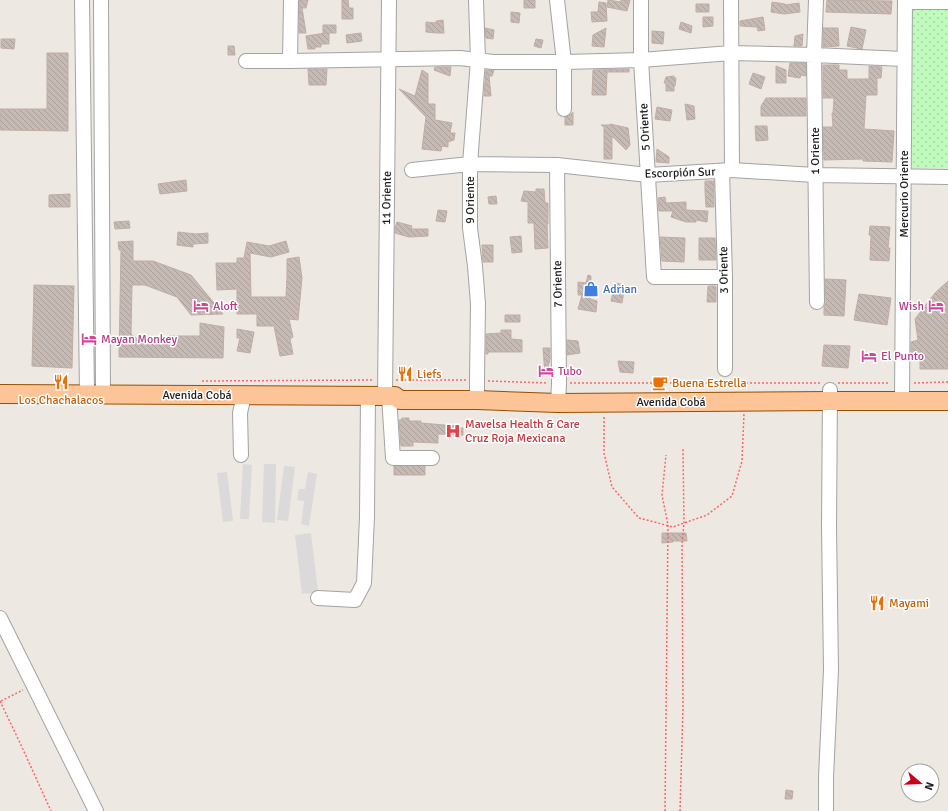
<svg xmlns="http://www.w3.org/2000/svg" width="948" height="811" font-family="Signika,sans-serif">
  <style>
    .residential { fill: #dbd9da }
    .park { fill: url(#park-dots) }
    .building { fill: url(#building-back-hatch); stroke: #c0ada4 }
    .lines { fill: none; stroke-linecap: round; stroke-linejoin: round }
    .minor-casing { stroke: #a3a3a3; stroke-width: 16 }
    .major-casing { stroke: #955000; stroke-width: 20 }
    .path { stroke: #fc6569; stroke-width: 1.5; stroke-dasharray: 2 2; stroke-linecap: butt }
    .minor { stroke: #fff; stroke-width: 14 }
    .major { stroke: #fdc498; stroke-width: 18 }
    .labels { text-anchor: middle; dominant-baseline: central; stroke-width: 3; stroke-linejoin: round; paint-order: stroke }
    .street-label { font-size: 12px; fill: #1c1c1c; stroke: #fff }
    .shop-label { font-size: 12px; fill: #366cbe; stroke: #fff; text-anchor: start }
    .hotel-label { font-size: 12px; fill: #b23c85; stroke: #fff; text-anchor: start }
    .food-label { font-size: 12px; fill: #c56008; stroke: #fff; text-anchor: start }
    .health-label { font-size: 12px; fill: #be3a42; stroke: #fff; text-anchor: start }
  </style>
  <defs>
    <pattern id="park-dots" width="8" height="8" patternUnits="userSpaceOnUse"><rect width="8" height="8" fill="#c0fabd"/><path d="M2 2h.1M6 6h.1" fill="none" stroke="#a4d6a2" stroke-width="1.8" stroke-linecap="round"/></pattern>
    <pattern id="building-back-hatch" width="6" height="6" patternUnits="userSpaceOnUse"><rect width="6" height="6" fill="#c6bab5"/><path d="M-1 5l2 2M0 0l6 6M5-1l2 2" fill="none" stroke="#aa9f9b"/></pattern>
  </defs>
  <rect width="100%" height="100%" fill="#eee8e2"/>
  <!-- residential -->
  <path class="residential" d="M243,464L252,465L249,519H240Z
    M264,464H276L275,523L262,522Z
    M284,466L295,467L288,521L277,520Z
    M227,472L233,521L223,522L217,473Z
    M308,472L317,474L309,526L301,524L304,501L297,500L299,489H305Z
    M311,533L318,592L302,594L295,535Z"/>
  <!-- park -->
  <path class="park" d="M908,8H948V168H908Z"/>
  <!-- building -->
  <path class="building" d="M299,0H308L306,8H302L306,33H299Z
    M342,0H348L349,8H353V19H342Z
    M524,0H535V8H524Z
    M608,0L621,2V0H630L627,11L607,7Z
    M827,0L892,1L891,14L826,12Z
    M599,2L606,3L607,21L592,22L591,12H598Z
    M772,2L785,4V5L799,3L800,12L784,14L771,12Z
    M696,4H709V12H696Z
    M511,12L520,13L519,23L511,22Z
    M703,17H713V26L703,27Z
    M763,17L765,30L758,31L757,27L740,26V21Z
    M443,20L444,33H437L426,32V22L436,23V21Z
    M681,22L692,26L691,33L679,29Z
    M323,25H336V33H329V44H321V47H315V49H308L306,36L325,33H323Z
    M851,27L866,30L862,49L847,46Z
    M485,28L494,30L493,39L486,38Z
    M606,28L604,47L592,46L593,35Z
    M823,28H838L839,46L823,47Z
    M652,31L664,32L663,44L652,43Z
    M361,33L362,41L347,43L346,35Z
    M803,34L802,46H794L795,36Z
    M1,39H15L14,49L1,48Z
    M536,39L543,40L541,48L534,46Z
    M228,46H234L235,55H228Z
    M47,53H68V131L0,130V109H47Z
    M790,63H806V76L801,75L800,78L788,76Z
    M823,65H839V70H847V79H869V66L882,67L881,78H877V95H866L864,129L894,131L892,162L863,161V159L824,160L823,127H833L832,113H833L834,98H823Z
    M776,66L786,70V83H776Z
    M435,67H451L450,76L434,70Z
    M308,69H327L326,85H309Z
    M629,69V72H607L606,95H592L593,70Z
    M422,70L428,74V104H435V120L452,123L450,133H455L454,140L448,142V147L442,146L441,151L422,149L426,117L399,89L415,96Z
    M486,70H494L492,76H489L491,96H484Z
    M753,73L765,77L761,89L749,84Z
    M674,76V78H676L675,86H674V91H666V83H664L666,77Z
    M766,98H806V116H761V106Z
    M685,104L694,106L695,119L687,120Z
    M657,107L672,110L670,121L655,119Z
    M573,112V125H565V117L569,116Z
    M610,124L628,128L630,145L626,150L612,136V159H604V127L601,125H610Z
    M755,126H767L768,140L756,141Z
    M657,149L669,157V163L656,162Z
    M186,180L187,191L160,194L158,184Z
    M705,181H714V207H706L705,191Z
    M536,189H544L545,203H548V224H547L548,248L535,249L534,223H528V202L521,201L524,191L536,192Z
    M70,194V207H49V195Z
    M496,196L497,204H489L488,197Z
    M665,197L666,203L686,202V210L708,211L707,222L696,220V222H686L671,217L673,211H659L658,198Z
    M438,210L447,211L445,222L436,221Z
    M129,221L130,228L115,229L114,222Z
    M397,222L412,226L411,229H428V236L409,237L395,233V228Z
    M870,226L890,227L888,248H890L889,261L870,260L871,235H869Z
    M178,232L196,234L208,233V243L193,244V247L177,245Z
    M521,236L522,252L512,253L510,237Z
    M660,237L685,238L684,262L662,261Z
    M699,238H715L716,260H699Z
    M133,241V261H153L191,275L223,314L191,315L177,297L145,285H132L131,334L141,342H169V336H200V323L224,327L223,358L119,357L121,250H119L118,242Z
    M286,241L289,252L271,257L250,253L251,297H286L287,277V259L299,257L302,278L298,320L289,319L293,337L290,339L293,354L280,356L274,326H257V314H237V289L217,290L216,263H237V258H244L247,242L269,246Z
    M482,245H493V262H483Z
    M588,275L591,276L590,299L597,301L596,312L578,309L582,295H578V282L586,283Z
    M825,279L846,280L844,316L824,315V307L826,302Z
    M948,281V369H920V355H911V342L918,340L915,319L935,293Z
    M615,283L625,285L622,303L611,301Z
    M34,285L74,286L72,368L32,366Z
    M708,286H716V302H707Z
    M859,294L891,298L887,325L854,320Z
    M505,315H520V322H505Z
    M237,329L254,332L250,353L237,351L240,338H237Z
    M501,330H511V339L522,340V352H488V354H486V334L501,333Z
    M567,340L578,341L580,353L567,355Z
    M824,345L850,346L848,368L822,366Z
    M543,348H550V359L546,375H545Z
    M618,361L634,362L633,373L620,372Z
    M402,418H409V421H421V423L456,426V428H463V435L438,434V443L413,442V446H401L399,420H401Z
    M394,466H425V475H394Z
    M662,533H686L687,541H673V542L662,543Z
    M786,790L793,791L792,799H785Z"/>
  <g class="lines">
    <!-- minor casing -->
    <g class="minor-casing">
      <path id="minor" d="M82,0L87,394
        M101,0L103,394
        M476,0L478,60L470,164V228L475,266L478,304L477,380V400
        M557,0L564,62V109
        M641,0V60L654,277H725
        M731,0L732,170
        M816,0L814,55L817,302
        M905,2H948
        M246,61H290L460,58L493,62H564L641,60L731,53L814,55L904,59
        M290,61L291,0
        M557,165L559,383L558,403
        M412,170L470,164L557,165L648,175L732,170L815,175L948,177
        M722,171L725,277V369
        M385,396L389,0
        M389,396L393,458H432
        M902,401L905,0
        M241,455L240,413L244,395
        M318,598L355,600L364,583L367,517L368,396
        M0,618L96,811
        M826,811V777L831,670L829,527L830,390"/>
    </g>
    <!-- major casing -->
    <g class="major-casing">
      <path id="major" d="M0,394L385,396H395L400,400H477L558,403L829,401H948"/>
    </g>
    <!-- path -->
    <path class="path" d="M396,380H466
      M202,381L374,380
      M488,381L548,383
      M570,383H822
      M838,383H890
      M914,383L948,382
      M604,417V453L612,487L639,518L673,527L707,515L732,496L742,461L744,414
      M0,701L21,745L51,811
      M1,701L23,690
      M665,811L668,525L662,495L666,455
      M680,811L683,707L682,544L684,523L683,449"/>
    <!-- minor -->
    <use href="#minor" class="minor"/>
    <!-- major -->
    <use href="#major" class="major"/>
  </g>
  <!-- icons -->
  <defs>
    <g id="shop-bare" transform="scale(1.2)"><path d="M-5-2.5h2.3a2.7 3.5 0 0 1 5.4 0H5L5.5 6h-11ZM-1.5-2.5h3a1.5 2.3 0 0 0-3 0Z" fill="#3f7fe0" stroke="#fff" stroke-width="2.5" paint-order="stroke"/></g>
    <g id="hotel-bare" transform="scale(1.2)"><path d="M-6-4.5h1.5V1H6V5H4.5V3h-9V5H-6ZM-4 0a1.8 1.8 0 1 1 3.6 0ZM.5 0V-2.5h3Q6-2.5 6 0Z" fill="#d1479c" stroke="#fff" stroke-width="2.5" paint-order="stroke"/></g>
    <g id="restaurant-bare" transform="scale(1.2)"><path d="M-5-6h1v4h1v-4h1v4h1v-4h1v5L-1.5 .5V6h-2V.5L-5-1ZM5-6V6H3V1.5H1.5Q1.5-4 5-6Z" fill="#e8710a" stroke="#fff" stroke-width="2.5" paint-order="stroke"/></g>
    <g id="cafe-bare" transform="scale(1.2)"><path d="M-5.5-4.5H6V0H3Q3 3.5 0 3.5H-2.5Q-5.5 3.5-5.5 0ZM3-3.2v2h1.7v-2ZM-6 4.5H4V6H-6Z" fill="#e8710a" stroke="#fff" stroke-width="2.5" paint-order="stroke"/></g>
    <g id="hospital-bare" transform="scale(1.2)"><path d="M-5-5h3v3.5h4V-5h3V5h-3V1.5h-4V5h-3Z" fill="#e0444e" stroke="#fff" stroke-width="2.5" paint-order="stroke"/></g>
  </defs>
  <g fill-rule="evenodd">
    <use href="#shop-bare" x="591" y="289"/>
    <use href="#hotel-bare" x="201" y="306"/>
    <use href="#hotel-bare" x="936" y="306"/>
    <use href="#hotel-bare" x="89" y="339"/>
    <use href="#hotel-bare" x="869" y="356"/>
    <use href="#hotel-bare" x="546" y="371"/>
    <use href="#restaurant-bare" x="405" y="374"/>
    <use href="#restaurant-bare" x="61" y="382"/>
    <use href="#cafe-bare" x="660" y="383"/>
    <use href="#hospital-bare" x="453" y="431"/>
    <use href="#restaurant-bare" x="877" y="603"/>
  </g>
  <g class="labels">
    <!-- street labels -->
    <g class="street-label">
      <text transform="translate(645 127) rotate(-93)">5 Oriente</text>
      <text transform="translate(815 151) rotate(-90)">1 Oriente</text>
      <text transform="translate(680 173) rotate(-2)">Escorpión Sur</text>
      <text transform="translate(904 194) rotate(-90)">Mercurio Oriente</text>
      <text transform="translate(387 198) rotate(-89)">11 Oriente</text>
      <text transform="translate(470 200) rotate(-90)">9 Oriente</text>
      <text transform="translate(724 270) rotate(-91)">3 Oriente</text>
      <text transform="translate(558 284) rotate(-91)">7 Oriente</text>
      <text x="197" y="395">Avenida Cobá</text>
      <text x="671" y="402">Avenida Cobá</text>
    </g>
    <!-- shop labels -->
    <g class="shop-label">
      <text x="603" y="289">Adrian</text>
    </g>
    <!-- hotel labels -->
    <g class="hotel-label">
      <text x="213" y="306">Aloft</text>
      <text x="924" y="306" text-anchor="end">Wish</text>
      <text x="101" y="339">Mayan Monkey</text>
      <text x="881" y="356">El Punto</text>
      <text x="558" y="371">Tubo</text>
    </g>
    <!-- food labels -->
    <g class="food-label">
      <text x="417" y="374">Liefs</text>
      <text x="672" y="383">Buena Estrella</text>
      <text x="61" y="400" text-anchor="middle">Los Chachalacos</text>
      <text x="889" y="603">Mayami</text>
    </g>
    <!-- health labels -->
    <g class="health-label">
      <text x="465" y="424">Mavelsa Health &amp; Care<tspan x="465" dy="14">Cruz Roja Mexicana</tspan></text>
    </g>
  </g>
  <!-- north arrow -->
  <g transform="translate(920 783) rotate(109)"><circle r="19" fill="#ffffff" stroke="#a4a4a4"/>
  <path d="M0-3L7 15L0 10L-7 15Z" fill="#c9001b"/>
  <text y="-6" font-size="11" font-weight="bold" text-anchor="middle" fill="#1c1c1c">N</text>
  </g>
</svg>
